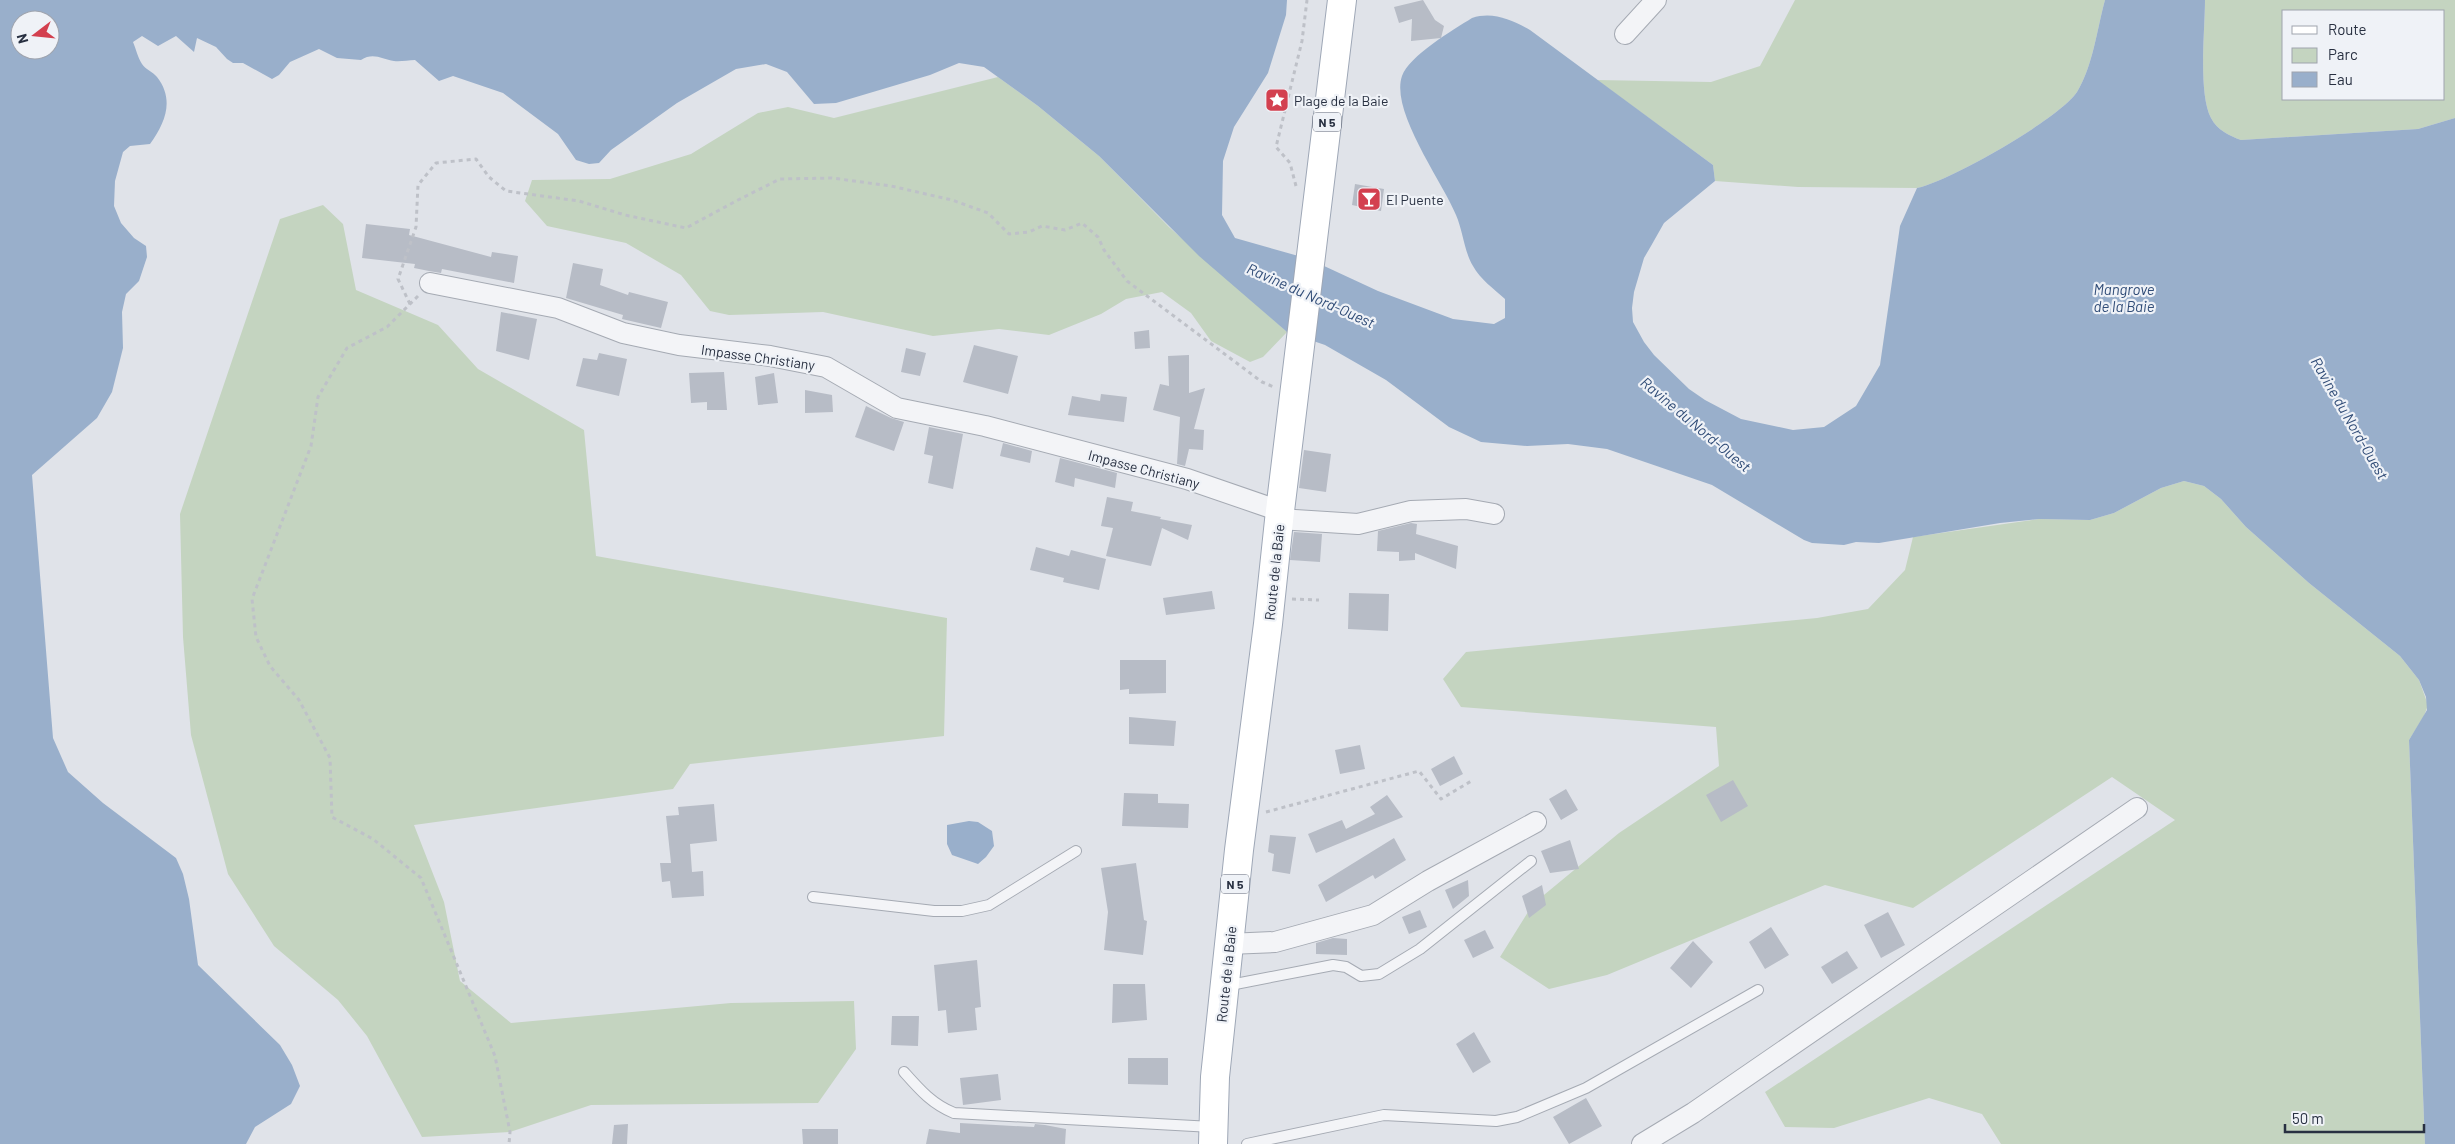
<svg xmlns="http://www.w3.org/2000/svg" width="2455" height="1144" font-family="Barlow,sans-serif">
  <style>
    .green { fill: #c4d4c0; fill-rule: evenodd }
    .water { fill: #99afcb; fill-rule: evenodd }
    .building { fill: #b7bcc6 }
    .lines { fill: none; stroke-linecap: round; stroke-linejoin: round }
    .service-casing { stroke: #a5aab3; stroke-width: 12 }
    .minor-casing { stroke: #a5aab3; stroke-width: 22 }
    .primary-casing { stroke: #9ea7b6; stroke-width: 30 }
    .path { stroke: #bec1c8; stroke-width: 3; stroke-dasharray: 4 4; stroke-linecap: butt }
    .service { stroke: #f3f4f7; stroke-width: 10 }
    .minor { stroke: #f3f4f7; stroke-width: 20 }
    .primary { stroke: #fff; stroke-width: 28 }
    .labels { text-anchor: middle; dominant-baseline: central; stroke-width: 4.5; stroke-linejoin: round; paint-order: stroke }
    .shield { fill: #eff2f7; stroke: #646a78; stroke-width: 1 }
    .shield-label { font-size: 12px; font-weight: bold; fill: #283041 }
    .poi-label { font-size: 14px; fill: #283041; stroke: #eff2f7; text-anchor: start }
    .street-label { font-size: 14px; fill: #283041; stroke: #eff2f7 }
    .water-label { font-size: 15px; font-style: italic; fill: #304c77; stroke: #eff2f7 }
  </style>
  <rect width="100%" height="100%" fill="#e0e3e9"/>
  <!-- green -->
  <path class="green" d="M1795,0H2105C2097,29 2093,66 2077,92C2059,119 1950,181 1917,188L1798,187L1715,181L1713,165L1597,80L1711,82L1760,66Z
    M2205,0H2455V118L2418,129L2241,140C2230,136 2217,130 2211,118C2198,93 2205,30 2205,0ZM2284,11H2444V99H2284Z
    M998,77L1038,106L1099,156L1169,227L1287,332L1263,357L1250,362L1211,341L1191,313L1162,292L1126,299L1101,314L1049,335L999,329L933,336L823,312L729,315L710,311L681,275L626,243L547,226L525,201L532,180L610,179L691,154L758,113L788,107L834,118Z
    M323,205L343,224L356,290L438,325L478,369L584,430L596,556L947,618L944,736L690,764L673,789L414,825L444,902L460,981L511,1023L731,1003L854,1001L856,1049L818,1103L591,1105L510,1132L422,1137L367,1036L338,1000L274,946L228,874L191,735L183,637L180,514L280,219Z
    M2184,481L2204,486L2221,499L2246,527L2309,583L2400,656L2419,680L2428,705L2424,716L2409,740L2425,1144H2001L1982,1114L1929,1098L1834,1128L1785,1127L1765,1092L2175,820L2112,777L1913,908L1825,885L1607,975L1549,989L1500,957L1533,904L1619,833L1719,766L1716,727L1461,707L1443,679L1466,652L1817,618L1868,609L1905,570L1913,537L2039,519L2090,520L2114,513L2161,488Z"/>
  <!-- water -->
  <path class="water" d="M0,0H1287L1286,15L1268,73L1234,127L1223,161L1222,215L1235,238L1309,259L1378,291L1453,319L1494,324L1505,318V299C1494,289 1480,279 1473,266C1464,251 1463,231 1456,215C1442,181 1390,111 1402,76C1409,56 1453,30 1472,18C1493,11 1512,20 1530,30L1713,165L1715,181L1664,223L1651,246L1644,258L1634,292L1632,308L1633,322L1644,342L1654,355L1689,389L1705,400L1741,419L1793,430L1824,427L1856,406L1880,365L1900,226L1917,188C1950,181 2059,119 2077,92C2093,66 2097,29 2105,0H2205C2205,30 2198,93 2211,118C2217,130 2230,136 2241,140L2418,129L2455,118V1144H2425L2409,740L2427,710L2426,697L2419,680L2400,656L2309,583L2246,527L2221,499L2204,486L2184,481L2161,488L2114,513L2090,520L2039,519L2000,523L1879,543L1856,542L1844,545L1812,543L1804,540L1712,485L1607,449L1568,444L1527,446L1481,442L1449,427L1386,380L1325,345L1287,332L1199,256L1099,156L1038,106L984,67L959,63L930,75L836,103L814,104L787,72L766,64L736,69L677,103L611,150L599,163L589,164L576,160L558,134L503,93L453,76L439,81L415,60C408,60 400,62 394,61C382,59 373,52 361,60L337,58L319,49L290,62L279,75L272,79L243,63H233L227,59L216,47L197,38L194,52L176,36L158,46L142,36L133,42C136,49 138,58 142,64C145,69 153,72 157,77C175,100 165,123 150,144L130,146L123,152L115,181L114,206L121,223L134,238L146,246L147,257L139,281L126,294L122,312L123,348L112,392L97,418L32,475L53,738L68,772L103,803L176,858L183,874L189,899L198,965L280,1045L292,1065L300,1086L291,1104L255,1127L246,1144H0ZM20,20H50V50H20Z
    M969,821L978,822L992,831L994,846L986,857L978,864L952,855L947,844V825Z"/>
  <!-- building -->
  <path class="building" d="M1423,0L1435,20L1444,26L1441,38L1411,41L1412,19L1399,23L1394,7Z
    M1355,184L1384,189L1381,211L1352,205Z
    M366,224L410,229L409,235L491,257L492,252L518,256L514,283L442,269L441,273L429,271L414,268L415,264L362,258Z
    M573,263L603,269L600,285L628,295L629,292L668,302L661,328L622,319L623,315L566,298Z
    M501,312L537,319L529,360L496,351Z
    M1149,330L1150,348L1135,349L1134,332Z
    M974,345L1018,356L1008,394L963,382Z
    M906,348L926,353L920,376L901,372Z
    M599,353L627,359L619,396L576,386L583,358L597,360Z
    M1189,355V393L1205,388L1194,429L1204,430L1203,450L1189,449L1185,466L1177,464L1180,417L1153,410L1160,384L1169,386L1168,356Z
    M724,372L727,410H707V402L691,403L689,373Z
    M774,373L778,403L758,405L755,377Z
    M805,390L832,395L833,412L805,413Z
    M1101,394L1127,397L1124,422L1068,415L1072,396L1100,401Z
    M866,406L891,418L904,422L894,451L855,437Z
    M929,427L963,434L953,489L928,483L933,456L924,454Z
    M1003,443L1032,451L1030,463L1000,456Z
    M1304,450L1331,454L1326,492L1299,488Z
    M1060,458L1117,473L1115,488L1075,478L1074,487L1055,482Z
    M1107,497L1133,502L1131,511L1161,517L1160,519L1192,525L1188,540L1162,528L1151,566L1106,556L1113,528L1101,526Z
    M1411,523L1417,524L1416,534L1458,546L1456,569L1415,553V560L1399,561V552L1377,551L1378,531Z
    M1294,532L1322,534L1320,562L1290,560Z
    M1036,547L1069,556L1071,550L1106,559L1099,590L1063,582L1064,578L1030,570Z
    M1212,591L1215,609L1166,615L1163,598Z
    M1349,593L1389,594L1388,631L1348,629Z
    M1120,660H1166V693L1129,694V689L1120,690Z
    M1129,717L1176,721L1174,746L1129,744Z
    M1360,745L1365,769L1340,774L1335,750Z
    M1454,756L1463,774L1440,786L1431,769Z
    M1733,780L1748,806L1721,822L1706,795Z
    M1566,789L1578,810L1561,820L1549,799Z
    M1124,793L1158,794V803L1189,804L1188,828L1122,826Z
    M1387,795L1403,817L1316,853L1308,834L1342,820L1346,829L1375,814L1370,807Z
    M714,804L717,841L690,844L692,872L703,871L704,896L672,898L670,881L662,882L660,863H671L666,816L679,815L678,807Z
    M1270,835L1296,837L1290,874L1272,871L1274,854L1268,852Z
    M1394,838L1406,860L1375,879L1373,875L1326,902L1318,885Z
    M1570,840L1579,869L1550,873L1541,851Z
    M1136,863L1144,920L1147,921L1143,955L1104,950L1108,912L1101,868Z
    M1468,880L1469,896L1453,909L1445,890Z
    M1542,885L1546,905L1529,918L1522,896Z
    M1420,910L1427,927L1409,934L1402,917Z
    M1888,912L1905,945L1881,958L1864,925Z
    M1771,927L1789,955L1765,969L1749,942Z
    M1485,930L1494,948L1473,958L1464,940Z
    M1333,938L1347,939V955L1316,954V943Z
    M1693,941L1713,962L1691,988L1670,968Z
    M1847,951L1858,968L1832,984L1821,967Z
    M977,960L981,1007L975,1008L977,1030L948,1033L946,1010L938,1011L934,965Z
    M1113,984H1145L1147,1020L1112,1023Z
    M892,1016H919L918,1046L891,1045Z
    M1474,1032L1491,1062L1473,1073L1456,1044Z
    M1128,1058H1168V1085L1128,1084Z
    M998,1074L1001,1100L963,1105L960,1078Z
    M1586,1098L1602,1126L1569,1144L1553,1117Z
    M960,1123L1034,1127L1035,1124L1045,1125L1066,1129L1065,1144H926L929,1129L960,1133Z
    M628,1124L627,1144H612L614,1125Z
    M802,1129H838V1144H803Z"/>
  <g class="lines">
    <!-- service casing -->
    <g class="service-casing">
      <path id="service" d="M813,897L934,911H962L989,905L1076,851
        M1225,986L1333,965L1346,967L1361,976L1379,974L1420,949L1531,861
        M904,1072C920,1090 932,1104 954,1113L1212,1127
        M1247,1144L1384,1115L1496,1121L1517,1117L1586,1088L1758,990"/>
    </g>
    <!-- minor casing -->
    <g class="minor-casing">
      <path id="minor" d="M1625,34L1656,0
        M430,283L558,308L623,333L679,345L770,356L826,367L897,408L985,426L1187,479L1280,511
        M1279,519L1358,524L1411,511L1466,509L1494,514
        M1228,944L1275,942L1373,915L1428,881L1536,822
        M1642,1144L1693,1113L2137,808"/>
    </g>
    <!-- primary casing -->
    <g class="primary-casing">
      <path id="primary" d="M1213,1144L1215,1077L1239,850L1268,624L1280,511L1342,0"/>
    </g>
    <!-- path -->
    <path class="path" d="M1296,186L1290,163L1276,147L1302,41L1307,0
      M418,296L387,327L347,348L318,397L311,446L252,599L256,637L270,666L299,700L330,758L332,817L373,839L421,878L495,1056L510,1132L509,1144
      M410,304L398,279L416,227L418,185L436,163L476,159L489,177L506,191L579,201L625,215L686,228L738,200L780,179L832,178L891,186L952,200L988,213L1009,234L1029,232L1042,226L1065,230L1082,223L1098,237L1104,250L1127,281L1262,382L1274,387
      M1292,599L1319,600
      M1266,812L1419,771L1441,799L1473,780"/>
    <!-- service -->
    <use href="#service" class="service"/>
    <!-- minor -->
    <use href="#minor" class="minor"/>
    <!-- primary -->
    <use href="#primary" class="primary"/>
  </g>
  <!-- icons -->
  <defs>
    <g id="sight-square" transform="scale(1.25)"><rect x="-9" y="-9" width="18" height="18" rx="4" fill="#d3404f" stroke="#eff2f7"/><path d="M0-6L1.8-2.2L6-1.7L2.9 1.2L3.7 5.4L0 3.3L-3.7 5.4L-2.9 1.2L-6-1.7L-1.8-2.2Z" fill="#fff"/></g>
    <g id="bar-square" transform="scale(1.25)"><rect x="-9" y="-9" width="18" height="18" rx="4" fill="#d3404f" stroke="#eff2f7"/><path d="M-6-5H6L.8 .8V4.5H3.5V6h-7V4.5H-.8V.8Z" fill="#fff"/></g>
  </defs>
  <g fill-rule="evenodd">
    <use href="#sight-square" x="1277" y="100"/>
    <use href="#bar-square" x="1369" y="199"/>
  </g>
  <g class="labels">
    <!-- shield labels -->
    <g class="shield">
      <rect x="1313" y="112.5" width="28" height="19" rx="4"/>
      <rect x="1221" y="874.5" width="28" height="19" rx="4"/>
    </g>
    <g class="shield-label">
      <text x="1327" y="122">N 5</text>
      <text x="1235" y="884">N 5</text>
    </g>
    <!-- poi labels -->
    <g class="poi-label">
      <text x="1294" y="100">Plage de la Baie</text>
      <text x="1386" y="199">El Puente</text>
    </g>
    <!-- street labels -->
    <g class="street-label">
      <text transform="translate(758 357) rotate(8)">Impasse Christiany</text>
      <text transform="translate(1144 469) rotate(15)">Impasse Christiany</text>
      <text transform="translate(1274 572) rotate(-84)">Route de la Baie</text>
      <text transform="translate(1226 974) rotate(-84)">Route de la Baie</text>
    </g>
    <!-- water labels -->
    <g class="water-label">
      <text x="2124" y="289">Mangrove<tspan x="2124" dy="17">de la Baie</tspan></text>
      <text transform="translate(1311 295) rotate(24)">Ravine du Nord-Ouest</text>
      <text transform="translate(2350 418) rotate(60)">Ravine du Nord-Ouest</text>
      <text transform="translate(1696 424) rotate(40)">Ravine du Nord-Ouest</text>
    </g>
  </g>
  <!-- legend -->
  <rect x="2282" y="10" width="162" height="90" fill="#eff2f7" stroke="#9fa4ae"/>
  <rect x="2292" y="26" width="25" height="8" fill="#ffffff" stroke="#9fa4ae"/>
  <text x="2328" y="35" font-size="15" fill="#283041">Route</text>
  <rect x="2292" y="48" width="25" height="15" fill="#c4d4c0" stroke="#9fa4ae"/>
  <text x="2328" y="60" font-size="15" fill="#283041">Parc</text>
  <rect x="2292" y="72" width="25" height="15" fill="#99afcb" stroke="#9fa4ae"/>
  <text x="2328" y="85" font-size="15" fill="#283041">Eau</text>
  <!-- north arrow -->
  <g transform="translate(35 35) rotate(254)"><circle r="24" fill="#eff2f7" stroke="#9fa4ae"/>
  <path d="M0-4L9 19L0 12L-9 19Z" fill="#d3404f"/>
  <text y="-8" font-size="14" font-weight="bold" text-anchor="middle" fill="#283041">N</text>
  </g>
  <!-- scale -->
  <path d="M2285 1124v8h139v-8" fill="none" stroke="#283041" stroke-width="2.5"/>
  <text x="2292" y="1124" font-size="15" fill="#283041" stroke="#eff2f7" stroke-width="4" paint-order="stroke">50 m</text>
</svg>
